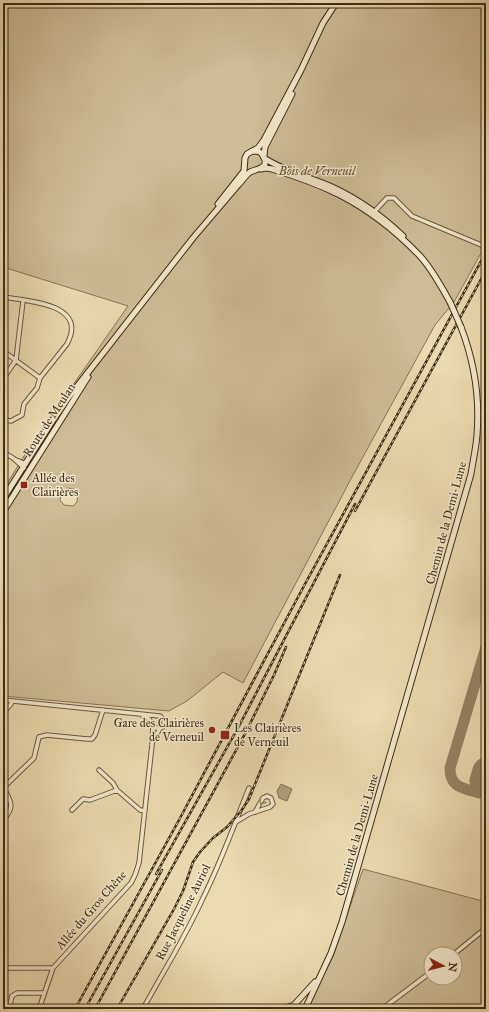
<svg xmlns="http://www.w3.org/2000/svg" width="489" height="1012" font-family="'IM FELL Great Primer',serif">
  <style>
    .green { fill: #cebd96; stroke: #867556; fill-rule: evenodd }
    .water { fill: #b0a07c; stroke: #827253 }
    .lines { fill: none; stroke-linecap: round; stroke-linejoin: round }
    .taxiway { stroke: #948463; stroke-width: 11 }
    .runway { stroke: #948463; stroke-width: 27 }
    .street-casing { stroke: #69583c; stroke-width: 5.5 }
    .secondary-casing { stroke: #3e2d16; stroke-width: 7 }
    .street { stroke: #f2e8cc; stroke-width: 3.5 }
    .secondary { stroke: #f2e8cc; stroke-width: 5 }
    .rail-casing { stroke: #3e2d16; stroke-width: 2.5 }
    .rail { stroke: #f2e8cc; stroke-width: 1; stroke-dasharray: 3; stroke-linecap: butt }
    .secondary-bridge-casing { stroke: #3e2d16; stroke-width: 7; stroke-linecap: butt }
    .secondary-bridge { stroke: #f2e8cc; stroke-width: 5 }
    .oneway { stroke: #988a71 }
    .poi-dot { fill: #8f2418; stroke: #f2e8cc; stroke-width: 1.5 }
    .labels { text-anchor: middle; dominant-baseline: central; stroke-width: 3; stroke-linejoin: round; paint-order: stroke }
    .park-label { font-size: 12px; font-style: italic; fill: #5b4a30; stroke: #f2e8cc }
    .street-label { font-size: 12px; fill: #3e2d16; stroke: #f2e8cc }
    .poi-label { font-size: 12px; fill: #3e2d16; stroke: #f2e8cc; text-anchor: start }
  </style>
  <rect width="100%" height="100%" fill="#ebdbb0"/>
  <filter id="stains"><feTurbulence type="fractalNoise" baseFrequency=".005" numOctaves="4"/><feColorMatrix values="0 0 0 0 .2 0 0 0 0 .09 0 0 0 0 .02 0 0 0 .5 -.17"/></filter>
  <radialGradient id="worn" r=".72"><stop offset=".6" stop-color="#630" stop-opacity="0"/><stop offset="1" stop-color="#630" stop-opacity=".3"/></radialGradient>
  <!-- green -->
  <path class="green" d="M3,3H486V244L454,302L435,325L352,477L243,683L223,672L187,701L169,711L3,696V490L29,448L128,306L3,267ZM67,488L74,489L78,493L77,502L73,506L64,505L60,500L61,494Z
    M363,869L486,902V1009H307L333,956ZM431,954H455V978H431Z"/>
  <!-- water -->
  <path class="water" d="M281,784L292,789L287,801L279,798L277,791Z"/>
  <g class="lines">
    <!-- taxiway -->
    <path class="taxiway" d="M483,781L479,793C463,788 450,788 450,768L486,647"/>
    <!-- runway -->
    <path class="runway" d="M483,781L486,771"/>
    <!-- street casing -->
    <g class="street-casing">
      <path id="street" d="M373,213L387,198H394L412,216L486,247
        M3,297C27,301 89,303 67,344L40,378L37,388L24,404L22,415L11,421L3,420
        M3,351L40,378
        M3,379L16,360L23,301
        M3,452L13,458L24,468
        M14,459L26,464
        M3,700L160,716L164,720V726L161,728H155L149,719L142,715
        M3,713L11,704L12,701
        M154,740L160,728
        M99,770L113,783L117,790
        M3,787C12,803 15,806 3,821
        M3,788L34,758L39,737L47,735L87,739H92L95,735L103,710
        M72,810L83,799L90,800L117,790L140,810L145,811
        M236,822L249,814L270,807L273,804L271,798L267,796L263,798L255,812
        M454,954L486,928
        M3,968H53
        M9,1009L12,996L17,993H44
        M39,1009L53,968L131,883L135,875L139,863L152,745L153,725
        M143,1009C163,972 186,936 203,898C221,862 234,825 249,788
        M382,1009L431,972"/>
    </g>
    <!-- secondary casing -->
    <g class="secondary-casing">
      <path id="secondary" d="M264,156L265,147L292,94
        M264,158C285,172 310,177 332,187C358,199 382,216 403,236
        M261,169L266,168L272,169C295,176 318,184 340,195C369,210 397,232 420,256C432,269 441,286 450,302
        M218,204L244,171L245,158L247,154L258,148L264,140L301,70L323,23L336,3
        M3,499L53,420L68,398L193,238L239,184C243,180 246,175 250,172C256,169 271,168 263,156C261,151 257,151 252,151
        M3,512L88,377
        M293,1006L315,982
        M283,1009L291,1006L299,1009
        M305,1009L331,953L342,922L471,474C473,461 476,448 477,435C480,398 474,361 461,327"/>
    </g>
    <!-- street -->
    <use href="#street" class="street"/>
    <!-- secondary -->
    <use href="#secondary" class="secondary"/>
    <!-- rail casing -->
    <g class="rail-casing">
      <path id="rail" d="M355,511L486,270
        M156,874L239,726L355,504
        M75,1009L179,820L305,584L486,252
        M85,1009L162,870
        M95,1009L246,732L274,675L286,647
        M109,1009L110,1006
        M117,1009L174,909L183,891L193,862L200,852L213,838L227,827L241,811L249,799L340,575"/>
    </g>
    <!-- rail -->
    <use href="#rail" class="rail"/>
    <!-- secondary-bridge casing -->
    <g class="secondary-bridge-casing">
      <path id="secondary-bridge" d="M450,302L461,327"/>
    </g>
    <!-- secondary-bridge -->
    <use href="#secondary-bridge" class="secondary-bridge"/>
  </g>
  <!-- one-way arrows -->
  <defs><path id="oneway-chevron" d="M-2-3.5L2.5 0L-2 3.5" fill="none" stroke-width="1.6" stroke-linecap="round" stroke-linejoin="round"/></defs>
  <use class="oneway" href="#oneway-chevron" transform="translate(262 802) rotate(123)"/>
  <!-- markers -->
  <g class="poi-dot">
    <rect x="20" y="481" width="8" height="8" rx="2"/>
    <circle cx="212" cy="730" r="4"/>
    <rect x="220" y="730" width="10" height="10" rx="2"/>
  </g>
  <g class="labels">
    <!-- park labels -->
    <g class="park-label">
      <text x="317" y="171">Bois de Verneuil</text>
    </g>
    <!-- street labels -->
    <g class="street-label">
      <text transform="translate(49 420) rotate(-57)">Route de Meulan</text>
      <text transform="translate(446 523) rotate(-75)">Chemin de la Demi-Lune</text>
      <text transform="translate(357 835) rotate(-74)">Chemin de la Demi-Lune</text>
      <text transform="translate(91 910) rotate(-49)">Allée du Gros Chêne</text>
      <text transform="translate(183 912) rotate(-63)">Rue Jacqueline Auriol</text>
    </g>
    <!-- poi labels -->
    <g class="poi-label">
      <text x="32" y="478">Allée des<tspan x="32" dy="14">Clairières</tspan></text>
      <text x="204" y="723" text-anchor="end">Gare des Clairières<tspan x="204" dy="14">de Verneuil</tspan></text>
      <text x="234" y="728">Les Clairières<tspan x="234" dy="14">de Verneuil</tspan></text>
    </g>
  </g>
  <!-- margin -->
  <rect width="489" height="1012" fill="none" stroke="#ebdbb0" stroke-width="16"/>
  <rect x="4" y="4" width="481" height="1004" fill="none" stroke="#3e2d16" stroke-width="2"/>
  <rect x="8" y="8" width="473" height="996" fill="none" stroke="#3e2d16"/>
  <!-- north arrow -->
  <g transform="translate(443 966) rotate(97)"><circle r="19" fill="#f2e8cc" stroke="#aa9d83"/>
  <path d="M0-3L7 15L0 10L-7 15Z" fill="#8f2418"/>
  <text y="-6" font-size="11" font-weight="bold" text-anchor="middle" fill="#3e2d16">N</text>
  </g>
  <rect width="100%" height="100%" filter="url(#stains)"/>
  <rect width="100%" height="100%" fill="url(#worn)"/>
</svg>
